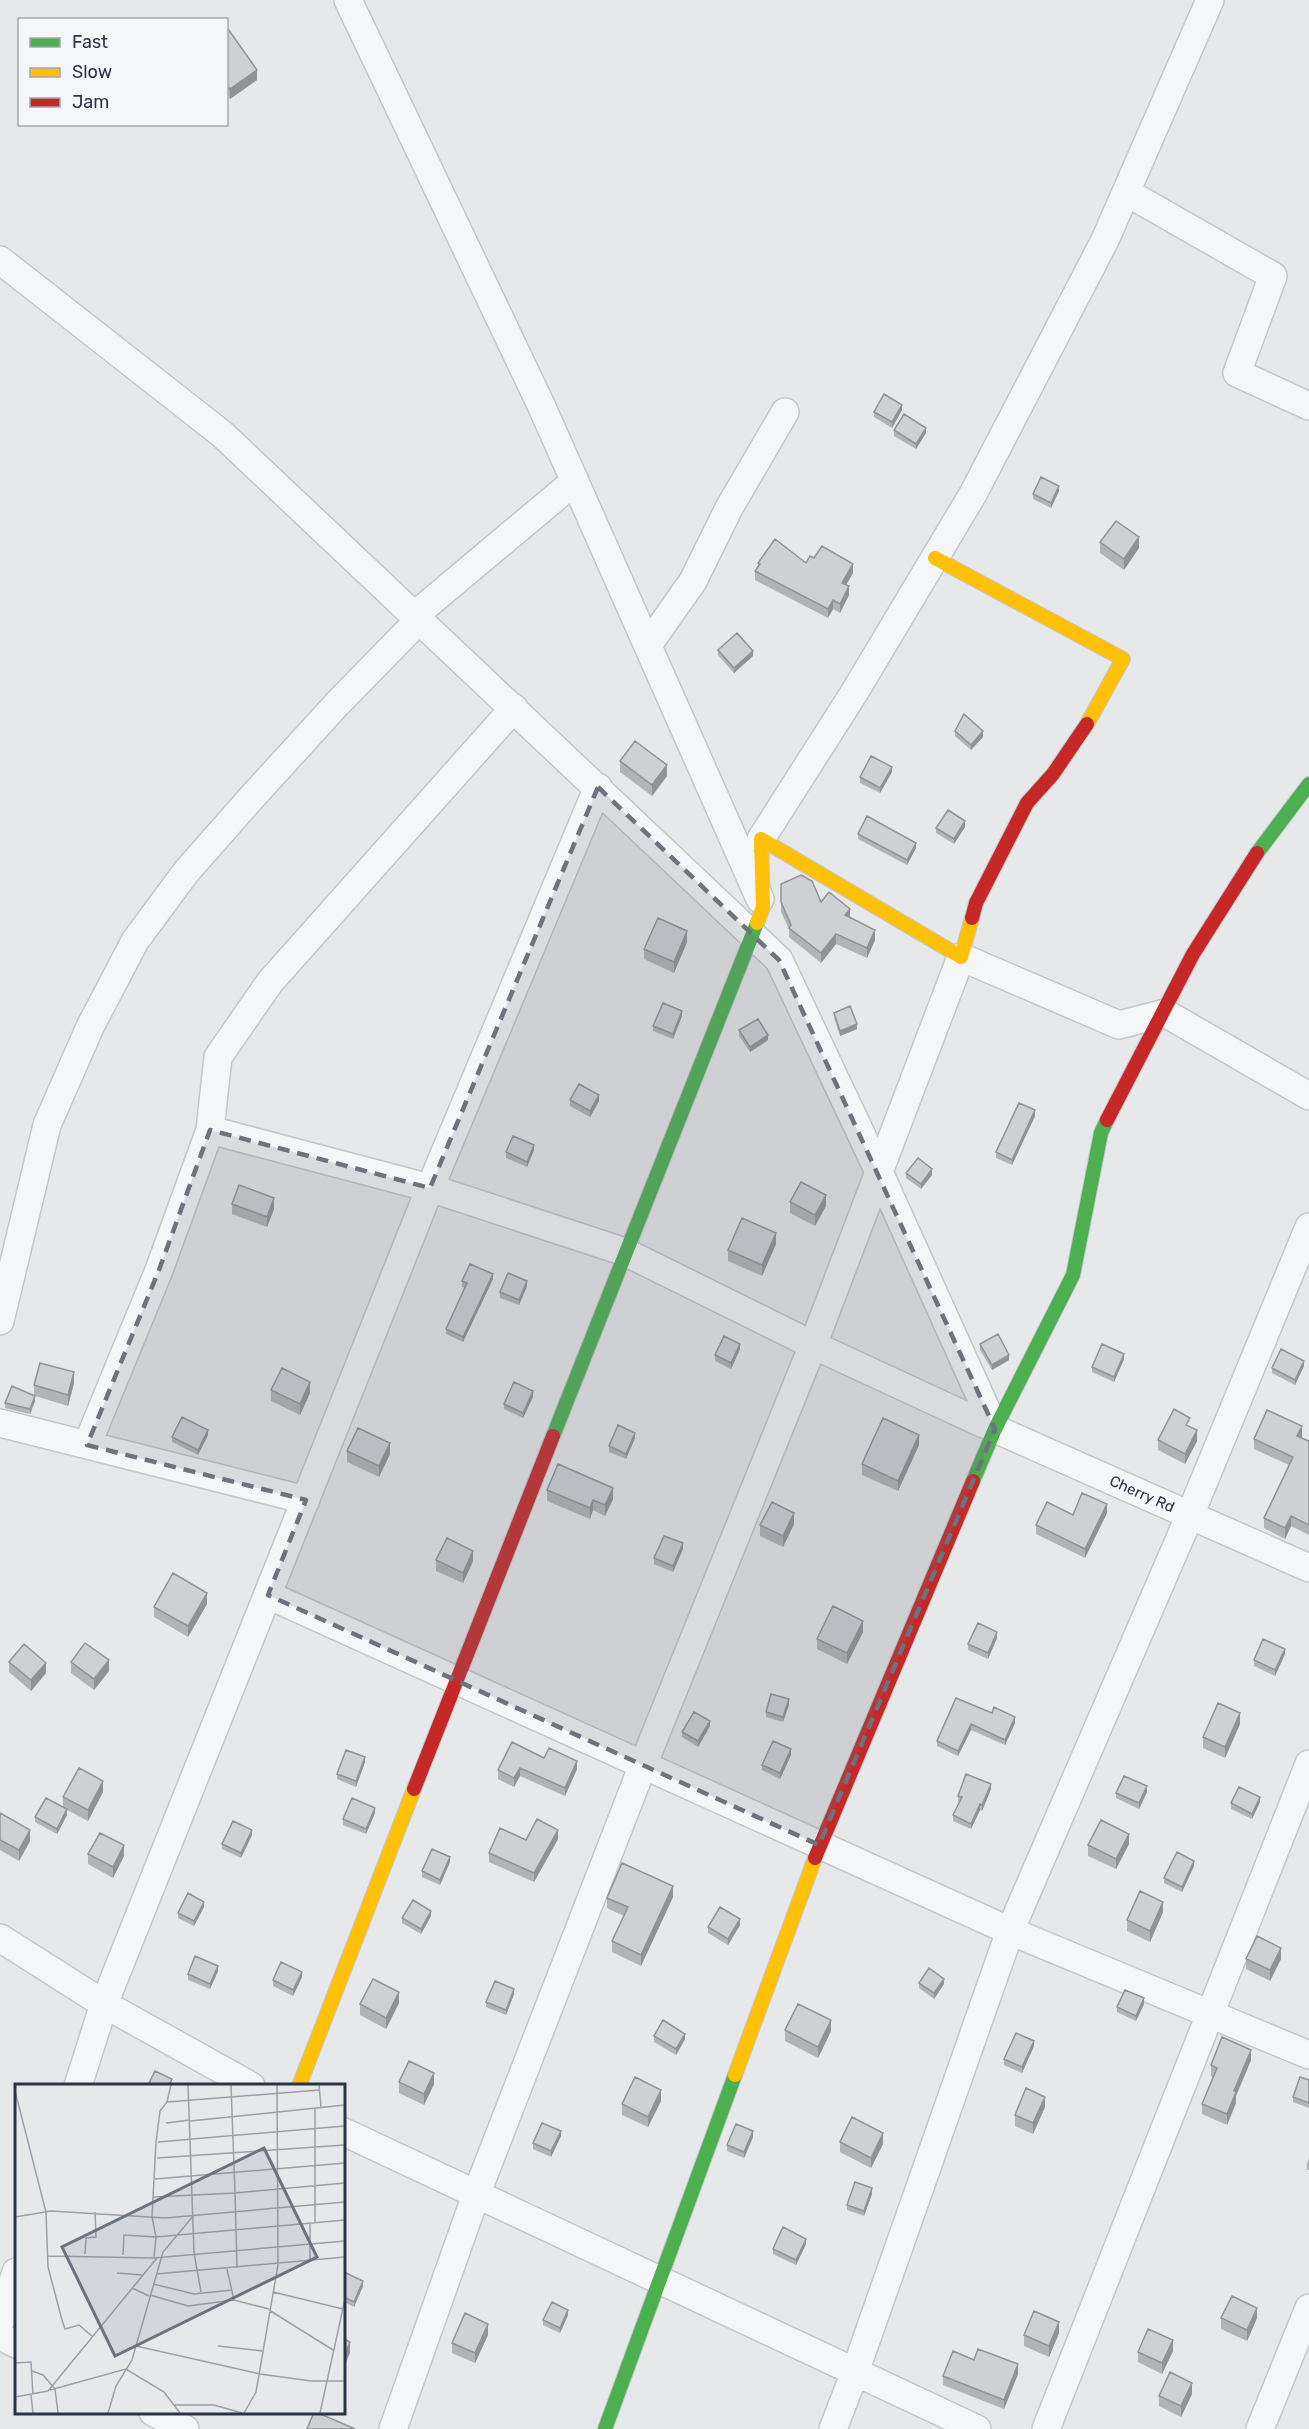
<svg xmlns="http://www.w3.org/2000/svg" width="1309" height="2429" font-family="Rubik,sans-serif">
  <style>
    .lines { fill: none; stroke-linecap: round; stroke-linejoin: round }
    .street-casing { stroke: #c4c6c8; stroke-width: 30 }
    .fast-casing { stroke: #c4c6c8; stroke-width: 16 }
    .slow-casing { stroke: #c4c6c8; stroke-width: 16 }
    .jam-casing { stroke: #c4c6c8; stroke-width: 16 }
    .street { stroke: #f5f6f7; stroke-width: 27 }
    .fast { stroke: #4caf50; stroke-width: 14 }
    .slow { stroke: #ffc107; stroke-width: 14 }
    .jam { stroke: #c62828; stroke-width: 14 }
    .wall { fill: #b1b3b5 }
    .shaded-wall { fill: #909294 }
    .building { fill: #ced0d3; stroke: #909294; stroke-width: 1.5 }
    .marked { fill: #6c737f; fill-opacity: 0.2; stroke: #6c737f; stroke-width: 4.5; stroke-dasharray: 12 8; stroke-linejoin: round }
    .labels { text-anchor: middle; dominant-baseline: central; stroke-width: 4.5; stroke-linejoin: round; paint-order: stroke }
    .street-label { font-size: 15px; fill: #2b3445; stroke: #f4f6f9 }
    .inset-road { fill: none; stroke: #9ba0a8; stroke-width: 1.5 }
    .view { fill: #6c737f; fill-opacity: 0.15; stroke: #6c737f; stroke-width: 3 }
    .inset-edge { fill: none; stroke: #2b3445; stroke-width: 3 }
  </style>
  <rect width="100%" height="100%" fill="#e6e8ea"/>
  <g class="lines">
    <!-- street casing -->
    <g class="street-casing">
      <path id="street" d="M348,0L541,405L760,899
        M1126,192L1273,276L1237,373L1309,406
        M0,260L222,434L779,960L879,1172L995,1429
        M415,615L575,481
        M648,645L693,581L729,508L785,412
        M761,839L854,693L973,494L1105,240L1210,0
        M210,1130L430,1188L625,1252L813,1345L975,1420L1309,1568
        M1309,1227L1190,1515L1010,1931L1309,2055
        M0,1321L47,1125L90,1027L135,941L186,872L253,796L337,704L420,619
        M0,1423L306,1500
        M87,1445L159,1270L210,1130L218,1057L270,982L514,708
        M268,1595L1010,1931L855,2372L833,2429
        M0,1938L104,2004L251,2086
        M78,2086L104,2004L430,1188L598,787
        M344,2132L977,2429
        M0,2322L16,2272
        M0,2336L16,2344
        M153,2412L185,2429
        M393,2429L476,2195L643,1765L813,1345L961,957L1119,1025L1165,1013L1309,1096
        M1046,2429L1309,1764
        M1260,2429L1309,2308"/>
    </g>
    <!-- fast casing -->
    <g class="fast-casing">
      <path id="fast" d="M1257,853L1309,784
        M553,1436L757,923
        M973,1481L995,1429L1073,1275L1101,1133L1107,1120
        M605,2429L735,2075"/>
    </g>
    <!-- slow casing -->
    <g class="slow-casing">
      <path id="slow" d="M935,558L1123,659L1087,724
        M757,923L763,907L761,839L961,957L972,918
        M735,2075L815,1858
        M299,2086L414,1789"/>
    </g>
    <!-- jam casing -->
    <g class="jam-casing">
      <path id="jam" d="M972,918L976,903L1027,803L1053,774L1087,724
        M1107,1120L1193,954L1257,853
        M414,1789L553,1436
        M815,1858L973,1481"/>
    </g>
    <!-- street -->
    <use href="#street" class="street"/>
    <!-- fast -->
    <use href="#fast" class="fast"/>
    <!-- slow -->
    <use href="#slow" class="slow"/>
    <!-- jam -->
    <use href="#jam" class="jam"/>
  </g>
  <!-- wall -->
  <path class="wall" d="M226,26L257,80L230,99L226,94Z
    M902,410L892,428L874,417V412Z
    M894,430L926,433L916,449L894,436Z
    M1059,491L1051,508L1033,499V494Z
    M1100,542L1139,548L1124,570L1100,553Z
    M814,558L853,573L846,585L849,595L840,613L833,609L828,618L755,580V571L758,568V563H806Z
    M718,650L753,656L734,673L718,655Z
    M955,731L983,737L971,750L955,736Z
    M620,761L667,776L652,796L620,772Z
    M892,772L880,793L860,783V777Z
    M965,827L954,844L936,833V828Z
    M858,834L916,848L907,865L858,839Z
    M781,884L821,902L850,918L875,940L867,958L836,944L821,963L789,937V929L781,912Z
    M687,942L674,973L644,959V949Z
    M834,1013L857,1029L840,1036L834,1018Z
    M682,1016L673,1039L653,1031V1026Z
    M739,1030L768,1040L750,1052L739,1036Z
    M570,1100L599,1101L590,1117L570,1106Z
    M1035,1116L1012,1165L996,1158V1152Z
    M534,1150L527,1167L506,1158V1152Z
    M906,1173L932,1175L921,1189L906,1178Z
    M790,1202L826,1206L815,1226L790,1213Z
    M232,1204L274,1209L267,1227L232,1214Z
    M776,1244L762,1276L728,1261V1250Z
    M493,1279L463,1342L446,1334V1329L465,1288L462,1287V1281Z
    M527,1286L519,1305L500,1298V1292Z
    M980,1344L1009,1360L992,1370L980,1350Z
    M740,1349L731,1369L715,1361V1355Z
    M1124,1359L1114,1382L1092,1372V1367Z
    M1304,1366L1295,1385L1272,1373V1368Z
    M74,1383L68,1406L35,1396V1401L30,1414L5,1408V1403L34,1395V1385Z
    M271,1390L310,1393L300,1415L271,1401Z
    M533,1397L523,1418L504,1409V1404Z
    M1190,1426L1197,1441L1185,1464L1158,1450V1440Z
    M208,1435L198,1455L172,1442V1437Z
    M1302,1436L1301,1438L1309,1441V1535L1291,1526L1285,1539L1264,1528V1518L1289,1465L1254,1449V1439Z
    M635,1438L626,1459L609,1452V1446Z
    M919,1445L898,1491L862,1475V1464Z
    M347,1451L390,1454L379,1477L347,1462Z
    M547,1490L613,1499L605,1516L593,1510L590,1519L547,1501Z
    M1107,1513L1085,1558L1036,1534V1525L1073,1515Z
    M794,1524L783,1547L760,1536V1525Z
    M683,1549L673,1572L654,1564V1558Z
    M436,1560L473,1561L463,1583L436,1571Z
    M207,1604L188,1637L154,1617V1607Z
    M863,1632L847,1664L817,1649V1639Z
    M997,1638L988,1659L968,1650V1644Z
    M1285,1654L1275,1676L1254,1666V1660Z
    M9,1662L46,1673L31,1691L9,1672Z
    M71,1662L109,1671L94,1690L71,1673Z
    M956,1698L1015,1723L1005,1745L971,1730L958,1756L937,1746V1741Z
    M789,1705L783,1722L766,1717V1712Z
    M1240,1724L1225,1758L1203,1748V1737Z
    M710,1726L698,1747L682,1737V1732Z
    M791,1755L780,1779L762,1770V1765Z
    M544,1758L577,1769L565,1796L520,1776L514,1787L498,1779V1770Z
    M365,1762L356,1787L337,1779V1774Z
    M991,1789L982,1811L980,1810L971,1829L953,1821V1815L959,1802L958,1801V1796Z
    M103,1792L88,1821L67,1810V1815L57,1834L35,1822V1817L63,1807V1797Z
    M1147,1792L1139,1809L1116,1798V1793Z
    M1260,1802L1252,1819L1231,1809V1803Z
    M0,1813L30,1841L19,1861L0,1850Z
    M375,1813L366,1834L343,1825V1819Z
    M252,1835L241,1858L222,1849V1844Z
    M558,1839L534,1882L489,1862V1853L526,1840Z
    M1129,1844L1116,1869L1088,1856V1845Z
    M88,1854L124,1856L113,1878L88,1864Z
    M450,1862L440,1885L422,1877V1871Z
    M1194,1866L1182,1892L1164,1883V1878Z
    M673,1897L641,1966L612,1952V1941L624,1916L607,1908V1898Z
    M204,1907L194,1926L178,1918V1913Z
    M1163,1912L1150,1942L1127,1931V1920Z
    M431,1916L421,1934L402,1923V1918Z
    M740,1925L728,1945L708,1933V1927Z
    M1246,1959H1281L1270,1981L1246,1969Z
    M218,1971L210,1989L188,1980V1974Z
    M302,1977L293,1996L273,1986V1980Z
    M919,1983L944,1984L934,1999L919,1988Z
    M514,1994L506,2015L486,2007V2002Z
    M399,2003L386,2029L360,2015V2004Z
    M1144,2004L1136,2021L1117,2012V2007Z
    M785,2030L831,2031L818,2058L785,2041Z
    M654,2036L685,2039L676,2055L654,2042Z
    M1034,2046L1022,2073L1004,2065V2059Z
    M1251,2060L1236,2096V2103L1227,2125L1202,2114V2104L1213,2077L1211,2076V2065Z
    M1309,2080V2108L1293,2102V2097Z
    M399,2082L434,2084L424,2105L399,2093Z
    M661,2101L648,2127L622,2115V2104Z
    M1045,2107L1033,2134L1015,2126V2115Z
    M561,2136L551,2157L533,2149V2143Z
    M753,2137L744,2158L727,2151V2145Z
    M840,2142L883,2144L871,2168L840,2152Z
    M1309,2157V2170H1307V2164Z
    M872,2194L864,2216L847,2210V2205Z
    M806,2244L796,2265L773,2254V2249Z
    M344,2272L363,2286L354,2307L344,2302Z
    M568,2315L560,2333L543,2325V2320Z
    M1221,2318H1257L1247,2341L1221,2329Z
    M1059,2333L1049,2357L1024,2346V2335Z
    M488,2335L475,2363L452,2353V2343Z
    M1173,2351L1162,2374L1138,2362V2352Z
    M974,2360L1018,2374L1004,2409L943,2385V2376Z
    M1192,2394L1181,2417L1159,2406V2396Z"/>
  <!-- shaded-wall -->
  <path class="shaded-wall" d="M257,70V80L230,99V89Z
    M902,405V410L892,428V422Z
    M926,428V433L916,449V444Z
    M1059,486V491L1051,508V503Z
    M1139,537V548L1124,570V559Z
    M853,564V573L842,592V583Z
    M849,586V595L840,613V604Z
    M833,600V609L828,618V609Z
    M753,651V656L734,673V668Z
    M983,731V737L971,750V745Z
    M667,765V776L652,796V785Z
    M892,767V772L880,793V788Z
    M965,821V827L954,844V839Z
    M916,843V848L907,865V860Z
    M850,909V918L845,915Z
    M875,930V940L867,958V948Z
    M687,931V942L674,973V962Z
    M836,934V944L821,963V953Z
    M682,1011V1016L673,1039V1034Z
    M857,1024V1029L840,1036V1031Z
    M768,1035V1040L750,1052V1047Z
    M599,1095V1101L590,1117V1111Z
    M1035,1110V1116L1012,1165V1160Z
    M534,1145V1150L527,1167V1162Z
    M932,1169V1175L921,1189V1184Z
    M826,1195V1206L815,1226V1215Z
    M274,1198V1209L267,1227V1217Z
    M776,1233V1244L762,1276V1265Z
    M493,1274V1279L463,1342V1337Z
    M527,1281V1286L519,1305V1300Z
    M740,1344V1349L731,1369V1363Z
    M1124,1354V1359L1114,1382V1377Z
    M1009,1355V1360L992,1370V1365Z
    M1304,1361V1366L1295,1385V1380Z
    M74,1372V1383L68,1406V1395Z
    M310,1382V1393L300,1415V1404Z
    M533,1391V1397L523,1418V1413Z
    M35,1396V1401L30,1414V1409Z
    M1302,1426V1436L1297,1446V1436Z
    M208,1430V1435L198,1455V1450Z
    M1197,1430V1441L1185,1464V1454Z
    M635,1433V1438L626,1459V1454Z
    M919,1435V1445L898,1491V1481Z
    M390,1443V1454L379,1477V1466Z
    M613,1488V1499L605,1516V1505Z
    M593,1500V1510L590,1519V1508Z
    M1107,1504V1513L1085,1558V1549Z
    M794,1513V1524L783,1547V1536Z
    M1291,1516V1526L1285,1539V1528Z
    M683,1543V1549L673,1572V1566Z
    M473,1551V1561L463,1583V1573Z
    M207,1593V1604L188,1637V1626Z
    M863,1621V1632L847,1664V1653Z
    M997,1632V1638L988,1659V1653Z
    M1285,1649V1654L1275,1676V1670Z
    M109,1660V1671L94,1690V1679Z
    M46,1663V1673L31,1691V1680Z
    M789,1699V1705L783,1722V1717Z
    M1240,1713V1724L1225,1758V1747Z
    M1015,1717V1723L1005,1745V1740Z
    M710,1721V1726L698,1747V1741Z
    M971,1724V1730L958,1756V1751Z
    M791,1749V1755L780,1779V1773Z
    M365,1757V1762L356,1787V1781Z
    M577,1761V1769L565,1796V1788Z
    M520,1768V1776L514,1787V1778Z
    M103,1781V1792L88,1821V1810Z
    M991,1784V1789L982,1811V1805Z
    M1147,1786V1792L1139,1809V1803Z
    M1260,1797V1802L1252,1819V1814Z
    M980,1804V1810L971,1829V1824Z
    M375,1808V1813L366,1834V1829Z
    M67,1809V1815L57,1834V1829Z
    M30,1830V1841L19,1861V1850Z
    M252,1830V1835L241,1858V1853Z
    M558,1830V1839L534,1882V1873Z
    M1129,1834V1844L1116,1869V1859Z
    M124,1845V1856L113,1878V1867Z
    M450,1857V1862L440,1885V1880Z
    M1194,1861V1866L1182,1892V1887Z
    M673,1886V1897L641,1966V1955Z
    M204,1902V1907L194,1926V1921Z
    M1163,1902V1912L1150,1942V1931Z
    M431,1911V1916L421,1934V1929Z
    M740,1919V1925L728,1945V1939Z
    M1281,1948V1959L1270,1981V1970Z
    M218,1966V1971L210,1989V1984Z
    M302,1972V1977L293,1996V1990Z
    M944,1979V1984L934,1999V1993Z
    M514,1989V1994L506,2015V2010Z
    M399,1992V2003L386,2029V2018Z
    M1144,1998V2004L1136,2021V2016Z
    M831,2020V2031L818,2058V2047Z
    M685,2034V2039L676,2055V2049Z
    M1034,2041V2046L1022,2073V2067Z
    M1251,2050V2060L1236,2096V2103L1227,2125V2114L1234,2091Z
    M434,2073V2084L424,2105V2094Z
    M661,2090V2101L648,2127V2117Z
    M1045,2097V2107L1033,2134V2123Z
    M561,2131V2136L551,2157V2151Z
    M753,2131V2137L744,2158V2152Z
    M883,2133V2144L871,2168V2158Z
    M872,2188V2194L864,2216V2211Z
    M806,2239V2244L796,2265V2260Z
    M363,2281V2286L354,2307V2302Z
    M1257,2308V2318L1247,2341V2330Z
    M568,2310V2315L560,2333V2328Z
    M1059,2322V2333L1049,2357V2346Z
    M488,2324V2335L475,2363V2353Z
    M1173,2340V2351L1162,2374V2363Z
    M350,2342V2353L344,2367V2356Z
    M1018,2364V2374L1004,2409V2400Z
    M1192,2383V2394L1181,2417V2406Z"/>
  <!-- building -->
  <path class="building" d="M226,26L257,70L230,89L226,84Z
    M884,394L902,405L892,422L874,412Z
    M904,414L926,428L916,444L894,430Z
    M1041,477L1059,486L1051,503L1033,494Z
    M1116,521L1139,537L1124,559L1100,542Z
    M775,539L806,563L810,556L814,558L822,546L853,564L842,583L849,586L840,604L833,600L828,609L755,571L760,564L758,563Z
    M737,633L753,651L734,668L718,650Z
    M964,714L983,731L971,745L955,731Z
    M635,741L667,765L652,785L620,761Z
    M871,756L892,767L880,788L860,777Z
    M948,810L965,821L954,839L936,828Z
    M867,816L916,843L907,860L858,834Z
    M801,875L812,881L821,902L829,892L850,909L845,915L875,930L867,948L836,934L821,953L789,928L791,925L781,902V884Z
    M658,918L687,931L674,962L644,949Z
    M663,1003L682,1011L673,1034L653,1026Z
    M850,1006L857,1024L840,1031L834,1013Z
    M758,1019L768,1035L750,1047L739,1030Z
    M579,1084L599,1095L590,1111L570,1100Z
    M1019,1103L1035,1110L1012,1160L996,1152Z
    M513,1136L534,1145L527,1162L506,1152Z
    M918,1158L932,1169L921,1184L906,1173Z
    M801,1182L826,1195L815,1215L790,1202Z
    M239,1185L274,1198L267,1217L232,1204Z
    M742,1218L776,1233L762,1265L728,1250Z
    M470,1264L493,1274L463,1337L446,1329L467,1283L462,1281Z
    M508,1273L527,1281L519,1300L500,1292Z
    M998,1334L1009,1355L992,1365L980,1344Z
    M724,1336L740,1344L731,1363L715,1355Z
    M1102,1344L1124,1354L1114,1377L1092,1367Z
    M1281,1349L1304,1361L1295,1380L1272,1368Z
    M40,1363L74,1372L68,1395L34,1385Z
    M282,1368L310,1382L300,1404L271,1390Z
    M514,1382L533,1391L523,1413L504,1404Z
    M12,1386L35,1396L30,1409L5,1403Z
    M1174,1409L1190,1418L1186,1425L1197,1430L1185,1454L1158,1440Z
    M1267,1410L1302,1426L1297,1436L1309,1441V1525L1291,1516L1285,1528L1264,1518L1293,1457L1254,1439Z
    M182,1417L208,1430L198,1450L172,1437Z
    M883,1418L919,1435L898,1481L862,1464Z
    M618,1425L635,1433L626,1454L609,1446Z
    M358,1428L390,1443L379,1466L347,1451Z
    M558,1464L613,1488L605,1505L593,1500L590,1508L547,1490Z
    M1082,1493L1107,1504L1085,1549L1036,1525L1047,1502L1073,1515Z
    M772,1502L794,1513L783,1536L760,1525Z
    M664,1536L683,1543L673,1566L654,1558Z
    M447,1538L473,1551L463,1573L436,1560Z
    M173,1573L207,1593L188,1626L154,1607Z
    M833,1606L863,1621L847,1653L817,1639Z
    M978,1623L997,1632L988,1653L968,1644Z
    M1263,1639L1285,1649L1275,1670L1254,1660Z
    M85,1643L109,1660L94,1679L71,1662Z
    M24,1644L46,1663L31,1680L9,1662Z
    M771,1694L789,1699L783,1717L766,1712Z
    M956,1698L992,1713L994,1707L1015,1717L1005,1740L971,1724L958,1751L937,1741Z
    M1218,1703L1240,1713L1225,1747L1203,1737Z
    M694,1712L710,1721L698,1741L682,1732Z
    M773,1741L791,1749L780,1773L762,1765Z
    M512,1742L544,1758L549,1748L577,1761L565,1788L520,1768L514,1778L498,1770Z
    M346,1750L365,1757L356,1781L337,1774Z
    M79,1768L103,1781L88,1810L63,1797Z
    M966,1774L991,1784L982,1805L980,1804L971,1824L953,1815L962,1797L958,1796Z
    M1124,1776L1147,1786L1139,1803L1116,1793Z
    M1239,1787L1260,1797L1252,1814L1231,1803Z
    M46,1798L67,1809L57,1829L35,1817Z
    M352,1798L375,1808L366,1829L343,1819Z
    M0,1813L30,1830L19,1850L0,1840Z
    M537,1819L558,1830L534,1873L489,1853L500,1828L526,1840Z
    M1101,1820L1129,1834L1116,1859L1088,1845Z
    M233,1821L252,1830L241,1853L222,1844Z
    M100,1833L124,1845L113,1867L88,1854Z
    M432,1849L450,1857L440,1880L422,1871Z
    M1177,1852L1194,1861L1182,1887L1164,1878Z
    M622,1863L673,1886L641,1955L612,1941L628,1907L607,1898Z
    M1140,1891L1163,1902L1150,1931L1127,1920Z
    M188,1893L204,1902L194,1921L178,1913Z
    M413,1900L431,1911L421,1929L402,1918Z
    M720,1907L740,1919L728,1939L708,1927Z
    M1257,1936L1281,1948L1270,1970L1246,1959Z
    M195,1956L218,1966L210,1984L188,1974Z
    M281,1962L302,1972L293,1990L273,1980Z
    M929,1968L944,1979L934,1993L919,1983Z
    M373,1979L399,1992L386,2018L360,2004Z
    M495,1981L514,1989L506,2010L486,2002Z
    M1125,1990L1144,1998L1136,2016L1117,2007Z
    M798,2004L831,2020L818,2047L785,2030Z
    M663,2020L685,2034L676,2049L654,2036Z
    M1016,2033L1034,2041L1022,2067L1004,2059Z
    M1222,2037L1251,2050L1234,2091L1236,2092L1227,2114L1202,2104L1217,2068L1211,2065Z
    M409,2061L434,2073L424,2094L399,2082Z
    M155,2071L172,2079L169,2085H148Z
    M635,2077L661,2090L648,2117L622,2104Z
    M1300,2077L1309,2080V2103L1293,2097Z
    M1026,2088L1045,2097L1033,2123L1015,2115Z
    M852,2117L883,2133L871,2158L840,2142Z
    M542,2123L561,2131L551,2151L533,2143Z
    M736,2124L753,2131L744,2152L727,2145Z
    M855,2182L872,2188L864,2211L847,2205Z
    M783,2227L806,2239L796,2260L773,2249Z
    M344,2272L363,2281L354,2302L344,2297Z
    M1232,2296L1257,2308L1247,2330L1221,2318Z
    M552,2302L568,2310L560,2328L543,2320Z
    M1034,2311L1059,2322L1049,2346L1024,2335Z
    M465,2313L488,2324L475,2353L452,2343Z
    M1148,2329L1173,2340L1162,2363L1138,2352Z
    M344,2339L350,2342L344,2356Z
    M978,2349L1018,2364L1004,2400L943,2376L953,2351L974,2360Z
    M1170,2372L1192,2383L1181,2406L1159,2396Z
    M314,2412H316L355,2429H307Z"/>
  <!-- marked area -->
  <path class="marked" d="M598,787L779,960L995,1429L819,1845L268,1595L306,1500L87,1445L159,1270L210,1130L430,1188Z"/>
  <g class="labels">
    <!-- street labels -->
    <g class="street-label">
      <text transform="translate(1142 1494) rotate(24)">Cherry Rd</text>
    </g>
  </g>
  <!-- overview -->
  <g transform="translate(15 2084)">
    <rect width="330" height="330" fill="#e6e8ea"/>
    <path class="inset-road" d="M156,1L152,18L145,27L141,58L137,133L141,153L330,136M173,1L179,169L186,208M304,1L306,23M0,7L31,128L33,183L47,236L50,245L64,241L78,253M152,18L304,6M175,37L330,21M151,39L175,36M143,58L330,42M142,74L330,61M140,95L330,79M138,113L220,109L216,1M0,133L36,127L150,134L330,118M300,139V24M70,170L71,154L81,153L80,128M108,171L109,151L141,153L139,174L330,157M33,172L139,174M295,177V139M222,184L220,109L330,99M212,185L219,216M102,189L127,191M141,190L330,173M138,200L179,210L217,206M117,204L134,212M258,208L328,225M135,211L173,222L219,216L254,225M254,226L318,266M121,262L245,290L296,297H330M203,262L247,267M0,279L16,278L18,311M17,287L28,291L40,305L43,329M35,306L111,285L149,308L165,329M16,311L18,329M0,313L33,307L142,174M160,321H199L227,329M93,329L101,302L117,276L148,168L179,131M229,329L241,308L263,181L262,1M305,329L330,215"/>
    <path class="view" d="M249,64L302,173L100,272L47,163Z"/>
    <rect width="330" height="330" class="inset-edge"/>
  </g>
  <!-- legend -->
  <rect x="18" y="18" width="210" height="108" fill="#f4f6f9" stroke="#a4a8b1" stroke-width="1.5"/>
  <rect x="30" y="38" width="30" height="9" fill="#4caf50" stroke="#a4a8b1" stroke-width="1.5"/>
  <text x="72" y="48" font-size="18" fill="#2b3445">Fast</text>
  <rect x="30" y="68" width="30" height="9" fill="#ffc107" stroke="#a4a8b1" stroke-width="1.5"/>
  <text x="72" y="78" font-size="18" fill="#2b3445">Slow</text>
  <rect x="30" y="98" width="30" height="9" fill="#c62828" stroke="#a4a8b1" stroke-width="1.5"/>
  <text x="72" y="108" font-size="18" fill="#2b3445">Jam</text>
</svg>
